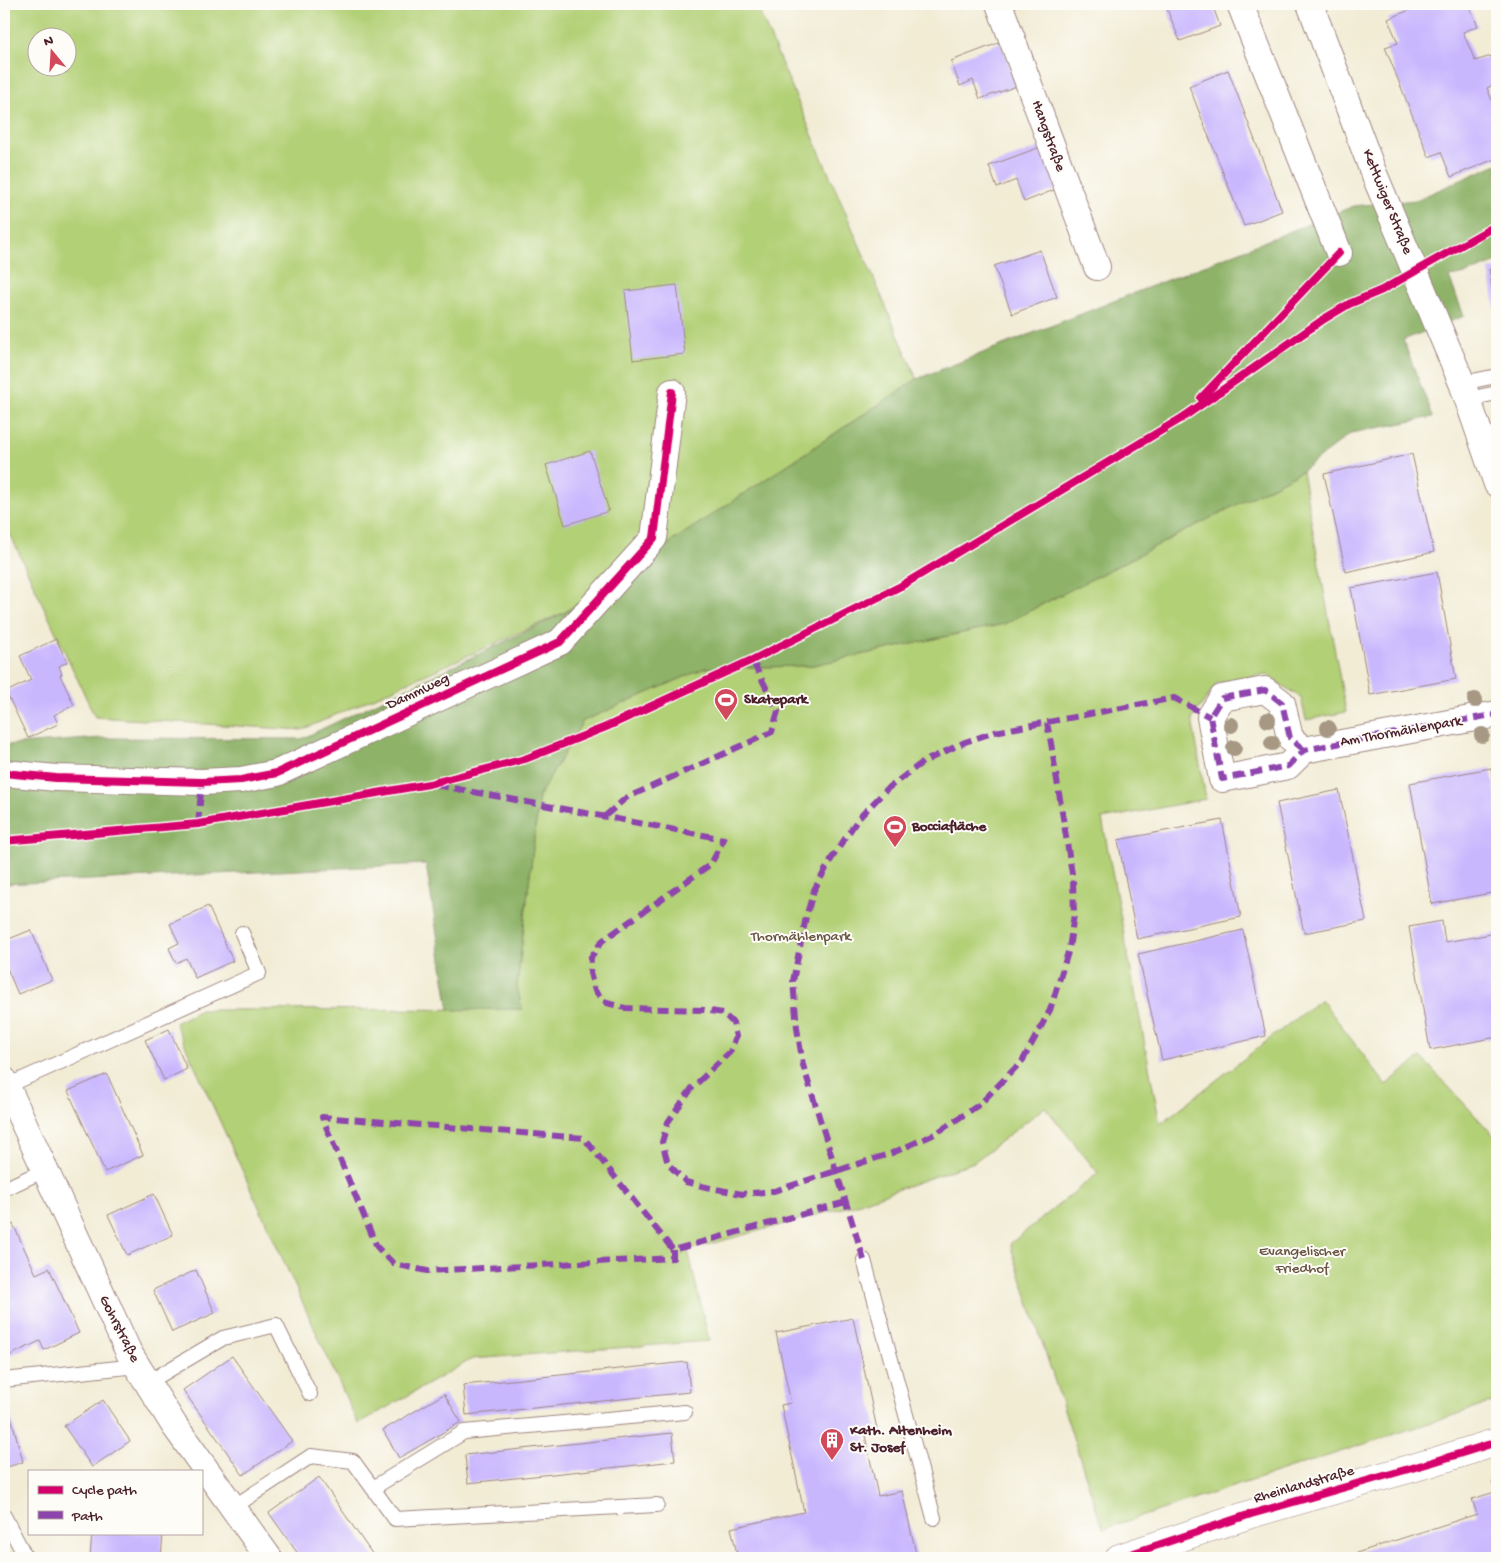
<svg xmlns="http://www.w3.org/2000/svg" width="1501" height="1562" font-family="'Gochi Hand',sans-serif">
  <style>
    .green { fill: #b2d076; stroke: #7e7850; fill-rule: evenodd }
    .forest { fill: #8db267; stroke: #6c6849 }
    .building { fill: #c9b7fe }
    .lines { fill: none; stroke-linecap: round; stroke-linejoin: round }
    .lane-casing { stroke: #9e8680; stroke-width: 16 }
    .street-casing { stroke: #9e8680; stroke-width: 28 }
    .secondary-casing { stroke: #9e8680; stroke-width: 29 }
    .lane { stroke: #fff; stroke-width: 14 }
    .street { stroke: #fff; stroke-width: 26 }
    .secondary { stroke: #fff; stroke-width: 28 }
    .quiet { stroke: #8e44ad; stroke-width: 6; stroke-dasharray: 12 6; stroke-linecap: butt }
    .cycleway-casing { stroke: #fdfcf7; stroke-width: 11 }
    .cycleway { stroke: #d6006c; stroke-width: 8 }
    .tree { fill: #a79884 }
    .labels { text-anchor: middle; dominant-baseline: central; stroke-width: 4; stroke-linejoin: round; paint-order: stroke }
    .street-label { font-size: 15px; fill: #4a1f2b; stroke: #fdfcf7 }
    .poi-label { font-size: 15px; font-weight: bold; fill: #4a1f2b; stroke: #fdfcf7; text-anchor: start }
    .park-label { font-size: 15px; fill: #695442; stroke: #fdfcf7 }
  </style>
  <rect width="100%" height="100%" fill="#fdfcf7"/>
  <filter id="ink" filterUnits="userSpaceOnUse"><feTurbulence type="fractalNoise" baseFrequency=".02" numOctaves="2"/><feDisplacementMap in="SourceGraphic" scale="10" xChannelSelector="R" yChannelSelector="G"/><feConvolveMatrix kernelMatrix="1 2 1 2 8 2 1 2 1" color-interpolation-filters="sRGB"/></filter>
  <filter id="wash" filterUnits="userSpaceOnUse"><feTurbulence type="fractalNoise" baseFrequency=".0096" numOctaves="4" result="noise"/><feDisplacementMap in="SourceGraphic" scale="20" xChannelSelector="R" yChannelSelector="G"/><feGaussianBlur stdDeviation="1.12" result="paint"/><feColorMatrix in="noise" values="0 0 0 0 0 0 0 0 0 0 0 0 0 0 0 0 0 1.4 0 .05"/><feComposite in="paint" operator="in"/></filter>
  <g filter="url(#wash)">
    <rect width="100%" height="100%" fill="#f2ecd5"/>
    <!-- green -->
    <path class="green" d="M4,4H756L917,379L565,612L302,730L95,717L4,521ZM38,38H68V68H38Z
      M1302,471L1346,712L1306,720L1301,698L1266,674L1217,683L1192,719L1206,799L1102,819L1160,1124L1321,999L1386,1085L1421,1057L1497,1139V1401L1103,1529L1010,1244L1098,1173L1045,1107L974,1162L857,1204L688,1250L709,1341L472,1359L358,1424L175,1023L200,1010L522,1009L517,986L539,796L583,721L705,668L809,666L1004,624Z"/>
    <!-- forest -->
    <path class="forest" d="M1497,164V262L1466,274L1449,277L1464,316L1403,340L1433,417L1351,433L1302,471L1004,624L809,666L705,668L583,721L539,796L517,986L522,1009L449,1010L426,864L4,884V745L103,738L301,739L564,613L917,379L1354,206L1416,200Z"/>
    <g id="blocks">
      <!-- building -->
      <path class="building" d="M1165,4H1212L1220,26L1180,41Z
        M1424,4H1468L1478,26L1463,32L1475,61L1491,56L1497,70V83L1487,88L1497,112V158L1451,177L1441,152L1429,157L1385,47L1398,43L1388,19Z
        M1001,42L1017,86L980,99L973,80L960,86L951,61Z
        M1228,70L1282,211L1244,226L1189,86Z
        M1043,146L1059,188L1024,202L1016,180L997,188L989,166Z
        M1040,250L1057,297L1012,314L994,266Z
        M1497,268V314H1496L1489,269Z
        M677,285L685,354L633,360L625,291Z
        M590,451L609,511L565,525L546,465Z
        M1412,454L1434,552L1346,572L1324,474Z
        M1437,572L1456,679L1370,695L1351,588Z
        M56,639L67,662L59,666L62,674L60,675L74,705L54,715L58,724L28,738L6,692L31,680L20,656Z
        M1491,768L1497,803V892L1432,904L1410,783Z
        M1339,790L1366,921L1304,933L1277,803Z
        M1222,820L1241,917L1137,939L1118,840Z
        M208,906L233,961L195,978L186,958L176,963L169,948L179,943L170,924Z
        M1442,921L1445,942L1497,933V1037L1430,1050L1409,927Z
        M31,930L52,980L18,994L4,961V941Z
        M1243,930L1266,1036L1162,1060L1138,954Z
        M169,1029L187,1069L164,1080L145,1040Z
        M107,1074L143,1155L105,1172L68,1091Z
        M154,1194L173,1235L127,1255L108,1215Z
        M13,1224L36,1274L49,1268L79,1333L44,1350L40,1341L4,1358V1228Z
        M196,1270L215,1313L172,1332L153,1290Z
        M853,1318L877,1429L864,1431L878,1496L902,1491L917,1558H738L731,1528L804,1512L781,1405L791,1403L776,1333Z
        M232,1356L292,1441L243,1475L183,1390Z
        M687,1362L690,1392L466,1415L463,1385Z
        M4,1394H5L23,1462L4,1468Z
        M444,1394L461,1422L399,1458L383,1430Z
        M103,1400L130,1441L92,1467L64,1426Z
        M672,1433L675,1461L468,1483L465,1455Z
        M319,1477L375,1558H301L269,1513Z
        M1497,1481V1558H1341L1477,1514L1472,1499L1495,1492L1492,1482Z
        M92,1533H163L161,1558H90Z"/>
    </g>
  </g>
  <g filter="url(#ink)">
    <use href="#blocks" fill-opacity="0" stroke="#9e8680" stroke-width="1"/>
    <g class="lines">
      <!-- lane casing -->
      <g class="lane-casing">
        <path id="lane" d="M1462,383L1497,376
          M1468,399L1497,393
          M7,1086L259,973L242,933
          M4,1189L45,1170
          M864,1260L934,1518
          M4,1380L137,1366
          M147,1383L223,1338L276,1325L310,1394
          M373,1488L464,1432L685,1412
          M232,1508L311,1456L353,1461L395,1519L657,1505
          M4,1516L26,1558"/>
      </g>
      <!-- street casing -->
      <g class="street-casing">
        <path id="street" d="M999,4L1097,267
          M1240,4L1339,253
          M1310,4L1372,169L1462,383L1497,484
          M1304,750L1290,738L1282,703L1265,690L1222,698L1210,717L1222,779L1288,766L1304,750L1497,714
          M4,773L56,778L202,782L241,780L277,773L560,642L654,538L672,392
          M4,1080L129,1353L174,1425L269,1558"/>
      </g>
      <!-- secondary casing -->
      <g class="secondary-casing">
        <path id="secondary" d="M1119,1558L1251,1514L1433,1462L1497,1442"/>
      </g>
      <!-- lane -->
      <use href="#lane" class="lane"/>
      <!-- street -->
      <use href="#street" class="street"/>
      <!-- secondary -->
      <use href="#secondary" class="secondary"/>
      <!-- quiet -->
      <path class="quiet" d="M1304,750L1290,738L1282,703L1265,690L1222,698L1210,717L1222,779L1288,766L1304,750L1497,714
        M436,785L724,839L711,864L602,941L591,957L590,973L595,991L607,1003L625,1008L704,1010L723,1013L733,1023L736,1037L730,1052L692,1088L668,1122L662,1142L668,1164L686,1182L706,1187L742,1194L774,1191L892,1153L935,1134L980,1104L1023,1060L1050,1010L1069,949L1074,914L1073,880L1051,743L1047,723
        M605,816L626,798L772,732L778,711L752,660
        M198,824L202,782
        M673,1250V1258L427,1271L394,1264L377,1247L322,1117L584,1138L673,1250L846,1202
        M864,1260L803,1065L797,1028L793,981L806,917L814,890L832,858L858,819L887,789L923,762L965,742L995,732L1174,698L1210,717"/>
      <!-- cycleway casing -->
      <g class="cycleway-casing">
        <path id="cycleway" d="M1201,398L1339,253
          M4,773L56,778L202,782L241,780L277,773L560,642L654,538L672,392
          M4,841L198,824L429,784L525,759L606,727L752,660L901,586L1182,418L1324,319L1349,304L1382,290L1497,225
          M1119,1558L1251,1514L1433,1462L1497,1442"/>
      </g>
      <!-- cycleway -->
      <use href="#cycleway" class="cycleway"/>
    </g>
    <!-- trees -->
    <g class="tree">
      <circle cx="1475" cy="700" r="8"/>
      <circle cx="1268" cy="720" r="8"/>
      <circle cx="1231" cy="725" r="8"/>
      <circle cx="1328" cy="728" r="8"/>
      <circle cx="1482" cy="735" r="8"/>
      <circle cx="1272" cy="743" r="8"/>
      <circle cx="1234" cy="748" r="8"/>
    </g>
  </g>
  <!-- icons -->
  <defs>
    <g id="stadium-pin" transform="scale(1.25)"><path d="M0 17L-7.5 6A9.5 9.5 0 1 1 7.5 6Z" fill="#d1495b" stroke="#fdfcf7"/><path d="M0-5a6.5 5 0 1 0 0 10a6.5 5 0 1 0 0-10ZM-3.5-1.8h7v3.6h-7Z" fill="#fff"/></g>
    <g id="building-pin" transform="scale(1.25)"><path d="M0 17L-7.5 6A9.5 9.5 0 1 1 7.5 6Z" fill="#d1495b" stroke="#fdfcf7"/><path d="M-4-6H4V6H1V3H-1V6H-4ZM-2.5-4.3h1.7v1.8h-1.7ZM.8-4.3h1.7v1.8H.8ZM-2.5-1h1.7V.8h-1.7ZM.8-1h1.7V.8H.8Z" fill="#fff"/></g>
  </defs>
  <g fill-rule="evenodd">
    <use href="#stadium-pin" x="726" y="700"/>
    <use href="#stadium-pin" x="895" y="827"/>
    <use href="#building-pin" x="832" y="1440"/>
  </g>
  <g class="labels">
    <!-- street labels -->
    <g class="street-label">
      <text transform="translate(1048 136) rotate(70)">Hangstraße</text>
      <text transform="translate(1387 202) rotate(68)">Kettwiger Straße</text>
      <text transform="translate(418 692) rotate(-25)">Dammweg</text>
      <text transform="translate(1401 732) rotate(-10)">Am Thormählenpark</text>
      <text transform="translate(119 1329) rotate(63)">Gohrstraße</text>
      <text transform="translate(1304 1485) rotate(-16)">Rheinlandstraße</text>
    </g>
    <!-- poi labels -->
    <g class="poi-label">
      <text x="744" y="700">Skatepark</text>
      <text x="912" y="827">Bocciafläche</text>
      <text x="850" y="1431">Kath. Altenheim<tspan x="850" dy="17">St. Josef</tspan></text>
    </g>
    <!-- park labels -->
    <g class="park-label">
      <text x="801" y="937">Thormählenpark</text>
      <text x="1302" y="1252">Evangelischer<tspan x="1302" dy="17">Friedhof</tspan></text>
    </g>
  </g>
  <!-- margin -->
  <rect width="1501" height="1562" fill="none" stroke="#fdfcf7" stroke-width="20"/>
  <!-- legend -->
  <rect x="28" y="1470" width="175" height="65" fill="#fdfcf7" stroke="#b5a4a5"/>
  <rect x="38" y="1486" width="25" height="8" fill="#d6006c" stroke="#b5a4a5"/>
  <text x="72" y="1494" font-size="15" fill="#4a1f2b">Cycle path</text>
  <rect x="38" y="1511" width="25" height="8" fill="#8e44ad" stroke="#b5a4a5"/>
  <text x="72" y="1520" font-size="15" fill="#4a1f2b">Path</text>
  <!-- north arrow -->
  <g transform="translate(52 52) rotate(342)"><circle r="24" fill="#fdfcf7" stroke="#b5a4a5"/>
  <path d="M0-4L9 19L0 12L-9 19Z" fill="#d1495b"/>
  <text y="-8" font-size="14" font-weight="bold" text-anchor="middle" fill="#4a1f2b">N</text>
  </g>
</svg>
